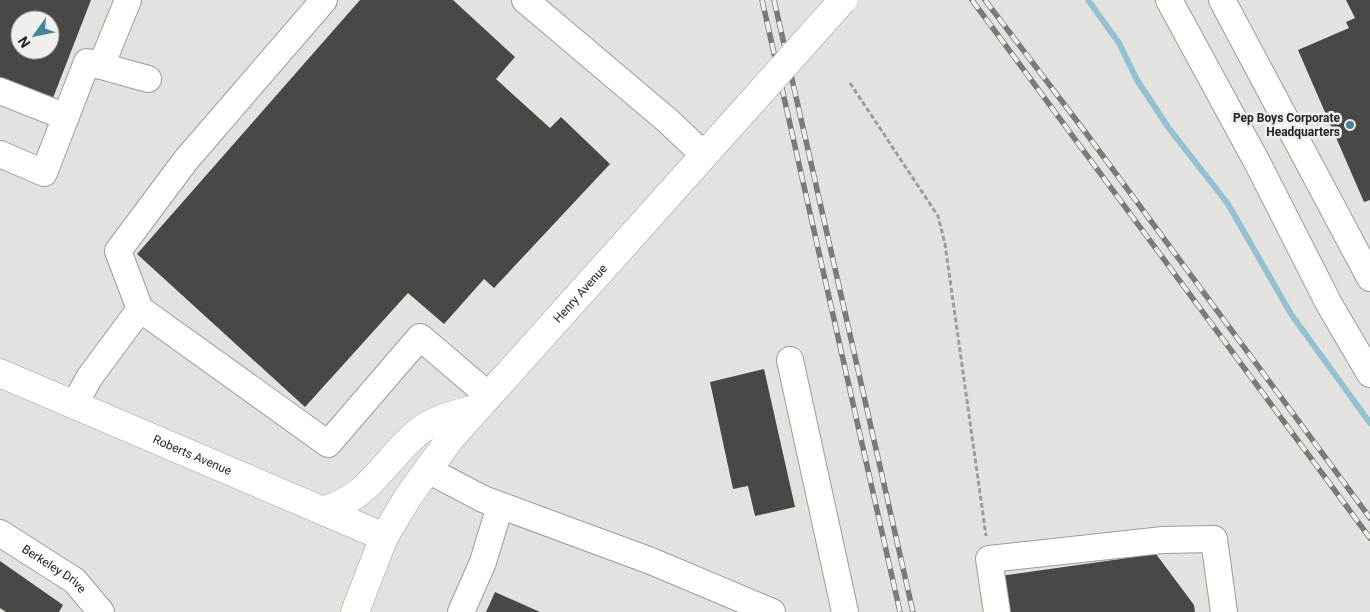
<svg xmlns="http://www.w3.org/2000/svg" width="1370" height="612" font-family="Roboto,sans-serif">
  <style>
    .lines { fill: none; stroke-linecap: round; stroke-linejoin: round }
    .stream { stroke: #94c1d1; stroke-width: 6 }
    .building { fill: #494844; fill-rule: evenodd }
    .minor-casing { stroke: #9c9b97; stroke-width: 28 }
    .major-casing { stroke: #9c9b97; stroke-width: 29 }
    .path { stroke: #9e9d9a; stroke-width: 3; stroke-dasharray: 5 2.5; stroke-linecap: butt }
    .minor { stroke: #fff; stroke-width: 26 }
    .major { stroke: #fff; stroke-width: 28 }
    .rail-casing { stroke: #7b7a77; stroke-width: 5.5 }
    .rail { stroke: #f1efeb; stroke-width: 4; stroke-dasharray: 11; stroke-linecap: butt }
    .major-bridge-casing { stroke: #9c9b97; stroke-width: 29; stroke-linecap: butt }
    .major-bridge { stroke: #fff; stroke-width: 28 }
    .poi-dot { fill: #468499; stroke: #f1efeb; stroke-width: 2 }
    .labels { text-anchor: middle; dominant-baseline: central; stroke-width: 5; stroke-linejoin: round; paint-order: stroke }
    .poi-label { font-size: 12px; font-weight: bold; fill: #242321; stroke: #f1efeb; text-anchor: end }
    .street-label { font-size: 12px; fill: #242321; stroke: #f1efeb }
  </style>
  <rect width="100%" height="100%" fill="#e4e2de"/>
  <g class="lines">
    <!-- stream -->
    <path class="stream" d="M1088,0L1119,43L1137,80L1168,127L1228,204L1291,314L1370,423"/>
  </g>
  <!-- building -->
  <path class="building" d="M0,0H91L53,98L0,77ZM20,20H50V50H20Z
    M360,0H453L515,57L496,79L550,128L561,117L610,164L494,288L484,279L444,324L408,293L305,407L137,254Z
    M1346,0H1370V200L1364,202L1298,50L1349,28L1346,22L1355,18Z
    M764,369L795,507L755,516L748,486L733,489L710,382Z
    M1156,554L1194,605L1195,612H1005L1000,576Z
    M0,561L63,605L59,612H6L0,608Z
    M495,592L540,612H486Z"/>
  <g class="lines">
    <!-- minor casing -->
    <g class="minor-casing">
      <g id="minor">
        <path d="M324,0L186,160L118,251L140,309L328,444L420,337L488,395"/>
        <path d="M525,0L668,121L704,155"/>
        <path d="M1169,0L1258,164L1329,304L1370,374"/>
        <path d="M1222,0L1370,278"/>
        <path d="M101,66L128,0"/>
        <path d="M0,91L66,117"/>
        <path d="M0,154L44,173L87,62L148,79"/>
        <path d="M790,360L845,612"/>
        <path d="M75,404L89,378L140,309"/>
        <path d="M428,470L483,499L651,561L772,612"/>
        <path id="s1" d="M0,533L75,581L101,612"/>
        <path d="M461,612L483,562L500,506"/>
        <path d="M997,612L989,559L1163,540L1214,539L1224,612"/>
      </g>
    </g>
    <!-- major casing -->
    <g class="major-casing">
      <g id="major">
        <path id="s2" d="M0,373L384,537"/>
        <path d="M324,510C369,498 384,461 417,433C433,419 457,414 477,408"/>
        <path id="s3" d="M355,612L384,537L408,497L450,439L750,104"/>
      </g>
    </g>
    <!-- path -->
    <path class="path" d="M850,83L938,216L945,244L986,536"/>
    <!-- minor -->
    <use href="#minor" class="minor"/>
    <!-- major -->
    <use href="#major" class="major"/>
    <!-- rail casing -->
    <g class="rail-casing">
      <path id="rail" d="M762,0L900,612
        M774,0L913,612
        M972,0L1370,538
        M985,0L1086,133L1370,518"/>
    </g>
    <!-- rail -->
    <use href="#rail" class="rail"/>
    <!-- major-bridge casing -->
    <g class="major-bridge-casing">
      <path id="major-bridge" d="M750,104L843,0"/>
    </g>
    <!-- major-bridge -->
    <use href="#major-bridge" class="major-bridge"/>
  </g>
  <!-- markers -->
  <circle class="poi-dot" cx="1350" cy="125" r="5"/>
  <g class="labels">
    <!-- poi labels -->
    <g class="poi-label">
      <text x="1340" y="118">Pep Boys Corporate<tspan x="1340" dy="14">Headquarters</tspan></text>
    </g>
    <!-- street labels -->
    <g class="street-label">
      <text stroke="none"><textPath href="#s3" startOffset="394">Henry Avenue</textPath></text>
      <text stroke="none"><textPath href="#s2" startOffset="209">Roberts Avenue</textPath></text>
      <text stroke="none"><textPath href="#s1" startOffset="65">Berkeley Drive</textPath></text>
    </g>
  </g>
  <!-- north arrow -->
  <g transform="translate(35 35) rotate(237)"><circle r="24" fill="#f1efeb" stroke="#9f9d9a"/>
  <path d="M0-4L9 19L0 12L-9 19Z" fill="#468499"/>
  <text y="-8" font-size="14" font-weight="bold" text-anchor="middle" fill="#242321">N</text>
  </g>
</svg>
